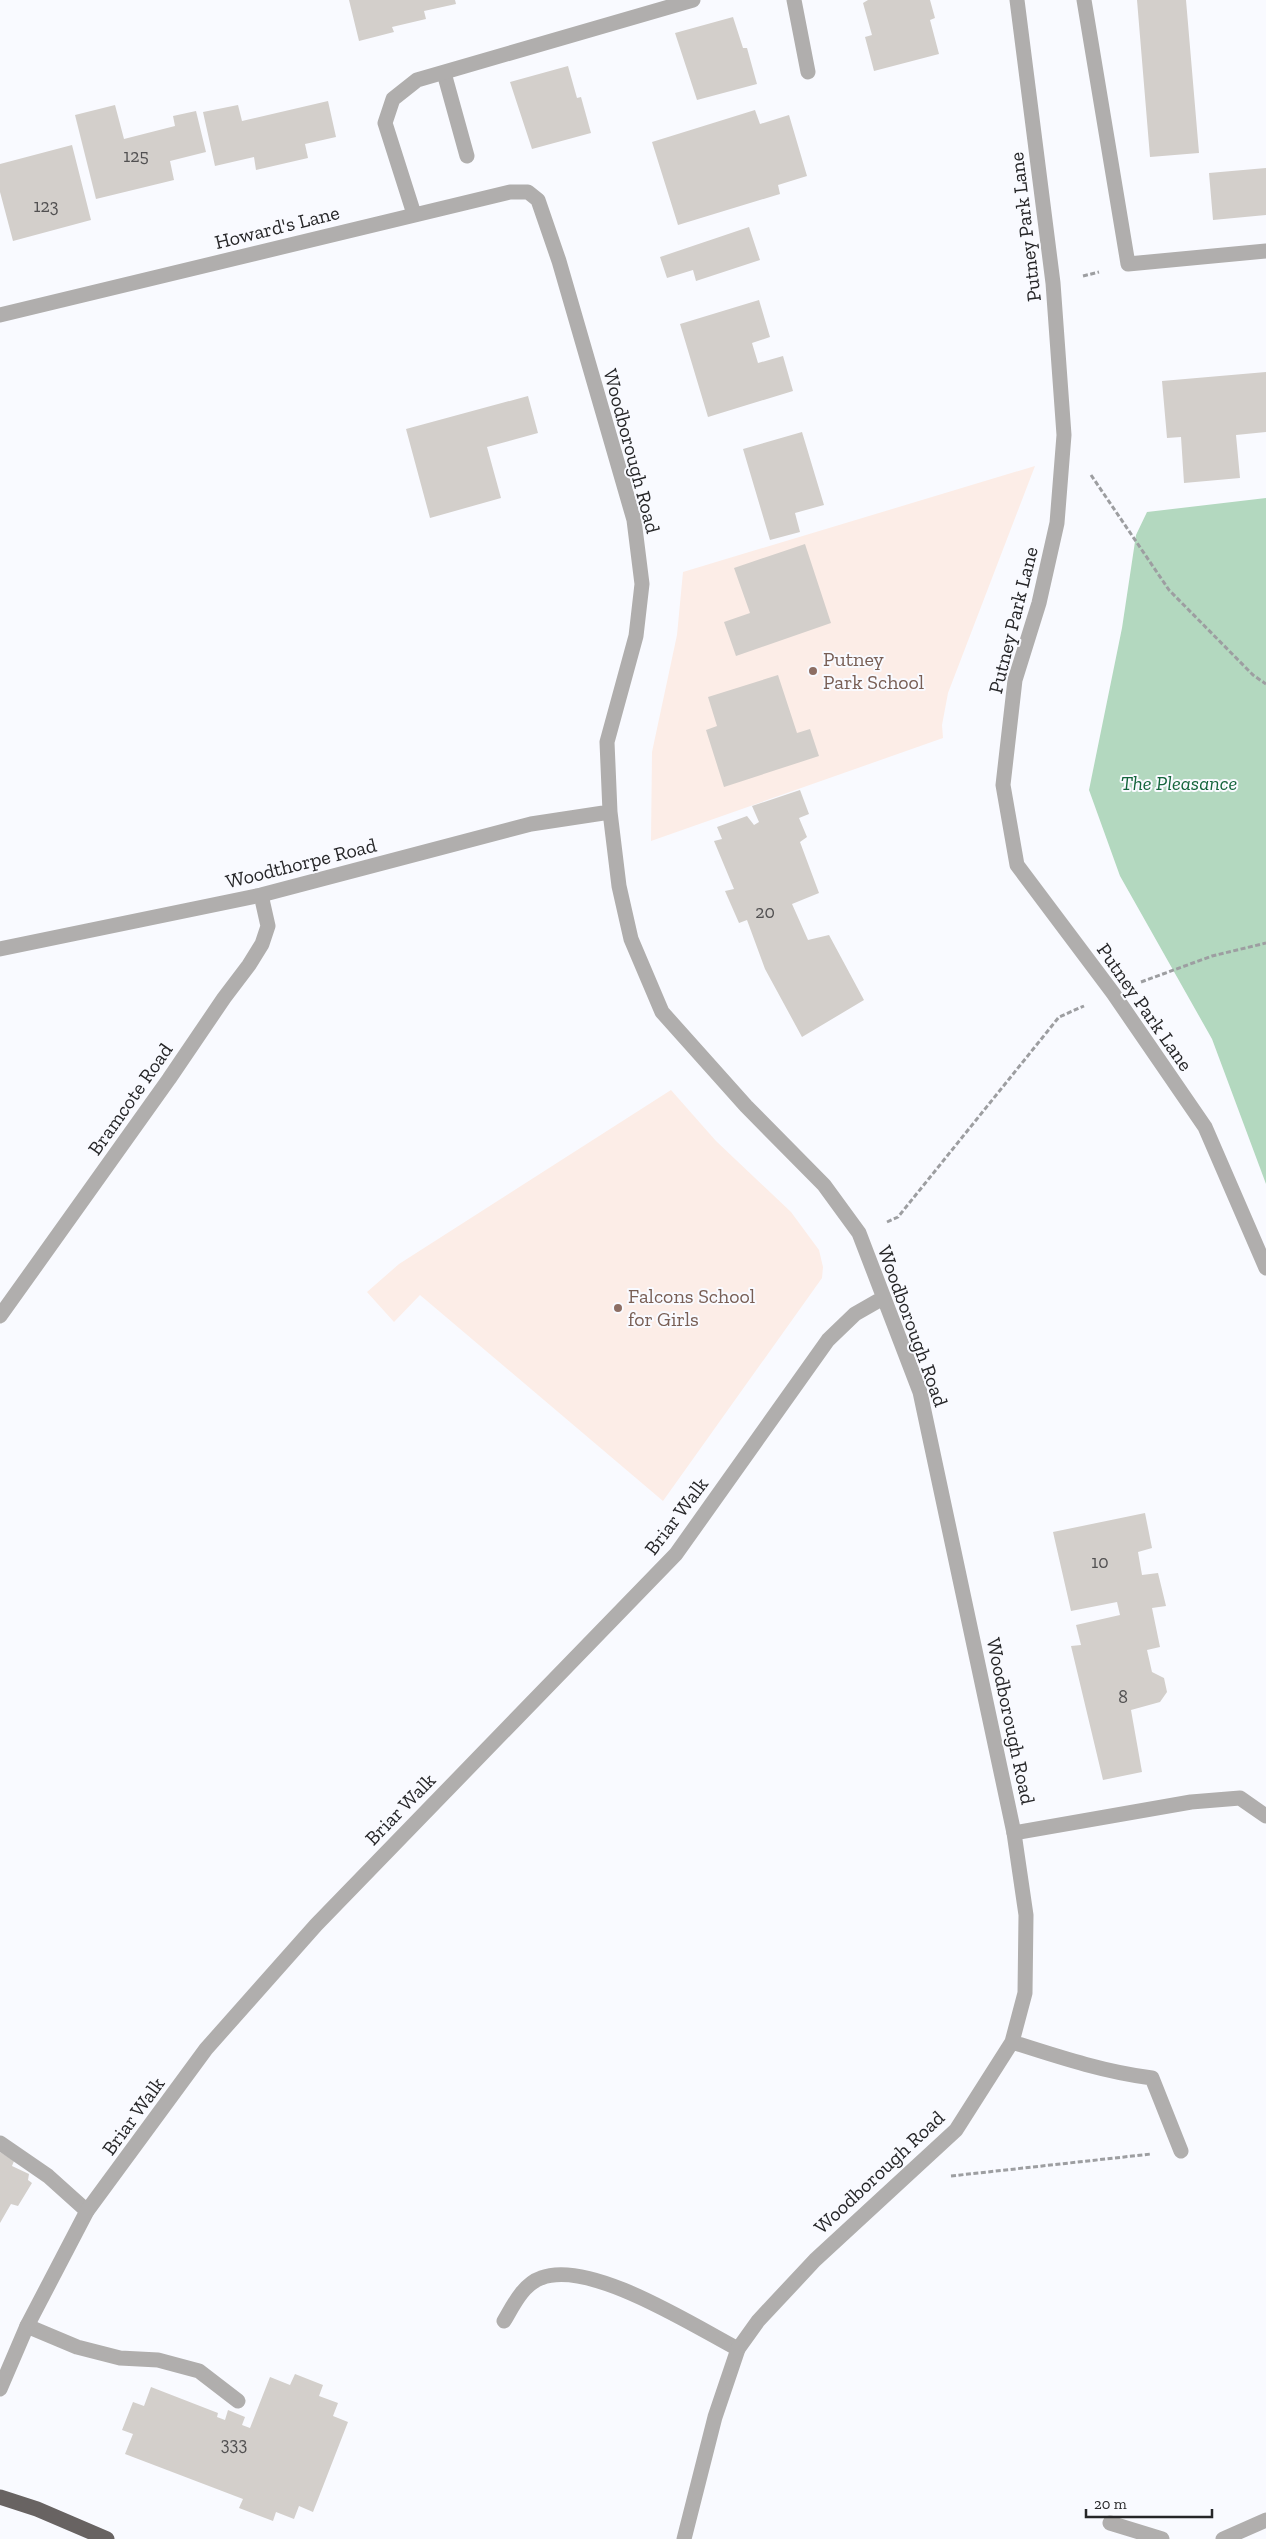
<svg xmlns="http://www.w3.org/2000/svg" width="1266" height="2539" font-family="'Zilla Slab',serif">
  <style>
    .education { fill: #fcede7 }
    .green { fill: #b3d8bf }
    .building { fill: #d3cfcb }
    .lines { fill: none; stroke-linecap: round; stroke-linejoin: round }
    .path { stroke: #9d9ea1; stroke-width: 3; stroke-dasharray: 5 2.5; stroke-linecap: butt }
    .service { stroke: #b0aead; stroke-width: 15 }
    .minor { stroke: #b0aead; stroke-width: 15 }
    .trunk { stroke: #686362; stroke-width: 15 }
    .education-dot { fill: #8d6e63; stroke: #f9faff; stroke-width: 2 }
    .labels { text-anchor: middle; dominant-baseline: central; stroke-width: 4; stroke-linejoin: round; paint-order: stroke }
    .number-label { font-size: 18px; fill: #515051 }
    .street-label { font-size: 20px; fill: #262628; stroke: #f9faff }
    .education-label { font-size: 20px; fill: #785e54; stroke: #f9faff; text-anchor: start }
    .park-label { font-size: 20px; font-style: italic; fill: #13643b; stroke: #f9faff }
  </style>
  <rect width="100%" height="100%" fill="#f9faff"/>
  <!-- education -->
  <path class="education" d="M1035,466L948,693L942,725L943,738L651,841L652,752L677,635L683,572Z
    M671,1090L716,1141L791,1212L819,1250L823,1267L822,1278L663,1501L420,1295L394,1322L367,1292L399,1264Z"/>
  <!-- green -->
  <path class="green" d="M1266,498V1184L1212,1039L1120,876L1089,790L1122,628L1136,535L1147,512Z"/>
  <!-- building -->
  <path class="building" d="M349,0H455L456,4L424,11L426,19L392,27L394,32L359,41Z
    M868,0H930L935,18L930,20L939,54L874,71L865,37L872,35L863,3Z
    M1137,0H1186L1199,153L1150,157Z
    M733,17L743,48H747L757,84L697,100L675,33Z
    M568,66L577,98L581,97L591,133L532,149L510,82Z
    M328,101L336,137L305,144L308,158L256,170L254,157L215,166L203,112L238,105L242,121Z
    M115,105L124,139L175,126L173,116L196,111L206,152L170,161L174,180L96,199L75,115Z
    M755,110L760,124L789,115L807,176L778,185L780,194L678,225L652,142Z
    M72,145L91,220L13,241L0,192V164Z
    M1266,168V215L1213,220L1209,173Z
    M749,227L760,260L696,281L693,270L667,278L660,257Z
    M759,300L770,337L752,343L758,363L783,356L793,391L708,417L680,324Z
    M1266,372V432L1236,435L1240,478L1184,483L1181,437L1167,438L1162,381Z
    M528,396L538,433L487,447L501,498L430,518L406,429Z
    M802,432L824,505L795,513L800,532L770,540L743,449Z
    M805,544L831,623L736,656L724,622L750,613L734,568Z
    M778,675L797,733L810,729L819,756L724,787L706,730L717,726L708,697Z
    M800,790L809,814L799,818L807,837L800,842L819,893L792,904L808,940L829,935L864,1000L802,1037L765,969L747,920L739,923L725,891L734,889L714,841L722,839L717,827L747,816L754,825L759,822L752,806Z
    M1145,1513L1152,1548L1138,1552L1142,1575L1158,1573L1166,1606L1152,1608L1160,1647L1147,1650L1152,1672L1164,1678L1167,1692L1160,1702L1131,1710L1142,1772L1103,1780L1071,1646L1081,1645L1076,1625L1120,1615L1117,1602L1071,1611L1053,1532Z
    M0,2152L14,2161L12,2166L29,2174L28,2180L32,2183L18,2206L11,2204L0,2223Z
    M295,2374L323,2385L319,2396L338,2403L333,2416L348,2422L313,2512L299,2506L294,2519L276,2512L273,2521L239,2508L243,2499L125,2454L133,2434L122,2430L133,2402L144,2406L151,2387L218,2413L217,2417L225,2420L228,2410L245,2417L242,2425L250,2428L270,2377L290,2385Z"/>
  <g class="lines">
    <!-- path -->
    <path class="path" d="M1083,276L1099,272
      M1091,475L1169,590L1253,675L1266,684
      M1141,982L1212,956L1266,943
      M887,1222L898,1217L1059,1017L1084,1006
      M951,2176L1151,2154"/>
    <!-- service -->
    <path class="service" d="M444,73L467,156
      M1014,1833L1191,1802L1240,1798L1266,1816
      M0,2143L48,2176L87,2211
      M504,2321C513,2306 523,2284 541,2278C590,2259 694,2326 738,2349
      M27,2326L77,2347L120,2358L158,2360L199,2371L238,2401
      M1110,2523L1162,2539
      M1223,2539L1266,2520"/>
    <!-- minor -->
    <path class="minor" d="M794,0L808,72
      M1017,0L1053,283L1064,435L1057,523L1039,603L1015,680L1003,785L1017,865L1113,993L1205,1127L1266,1268
      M1084,0L1128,264L1266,251
      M414,214L385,123L393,99L417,80L693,0
      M0,315L510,192H528L538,200L559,261L634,520L642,584L636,636L607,742L610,812L619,886L631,939L662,1012L746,1106L824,1185L859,1233L920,1392L1014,1833L1026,1915L1025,1993L1012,2042L956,2130L815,2260L758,2321L738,2349L715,2417L684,2539
      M0,949L261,895L531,824L610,812
      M0,1316L169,1079L224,998L249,965L262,944L268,926L261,895
      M1012,2042C1059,2057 1104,2072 1152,2078L1181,2151
      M0,2389L27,2326L87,2211L206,2049L316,1925L676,1554L828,1340L855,1314L883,1298"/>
    <!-- trunk -->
    <path class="trunk" d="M0,2497L37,2509L107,2539"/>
  </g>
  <!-- markers -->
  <g class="education-dot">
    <circle cx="813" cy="671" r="5"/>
    <circle cx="618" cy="1308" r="5"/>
  </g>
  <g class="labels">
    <!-- number labels -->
    <g class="number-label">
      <text x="136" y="156">125</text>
      <text x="46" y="206">123</text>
      <text x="765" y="912">20</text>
      <text x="1100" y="1562">10</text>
      <text x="1123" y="1697">8</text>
      <text x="234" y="2444">333</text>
    </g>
    <!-- street labels -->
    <g class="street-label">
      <text transform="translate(277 227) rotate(-14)">Howard's Lane</text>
      <text transform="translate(1025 227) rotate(-97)">Putney Park Lane</text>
      <text transform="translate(632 451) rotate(75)">Woodborough Road</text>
      <text transform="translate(1013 620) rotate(-76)">Putney Park Lane</text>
      <text transform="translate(301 863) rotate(-14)">Woodthorpe Road</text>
      <text transform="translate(1145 1007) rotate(55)">Putney Park Lane</text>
      <text transform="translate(130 1099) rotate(-55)">Bramcote Road</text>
      <text transform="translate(913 1326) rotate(70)">Woodborough Road</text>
      <text transform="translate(676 1516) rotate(-53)">Briar Walk</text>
      <text transform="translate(1011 1721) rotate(78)">Woodborough Road</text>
      <text transform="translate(400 1809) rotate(-46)">Briar Walk</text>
      <text transform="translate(133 2116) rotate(-54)">Briar Walk</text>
      <text transform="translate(879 2172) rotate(-43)">Woodborough Road</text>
    </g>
    <!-- education labels -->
    <g class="education-label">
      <text x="823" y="659">Putney<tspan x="823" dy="23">Park School</tspan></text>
      <text x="628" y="1296">Falcons School<tspan x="628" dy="23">for Girls</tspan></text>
    </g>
    <!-- park labels -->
    <g class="park-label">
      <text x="1179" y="783">The Pleasance</text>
    </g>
  </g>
  <!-- scale -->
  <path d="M1086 2509v8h126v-8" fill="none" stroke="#262628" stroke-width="2.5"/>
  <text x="1094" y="2509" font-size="15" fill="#262628" stroke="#f9faff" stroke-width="4" paint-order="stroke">20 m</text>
</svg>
